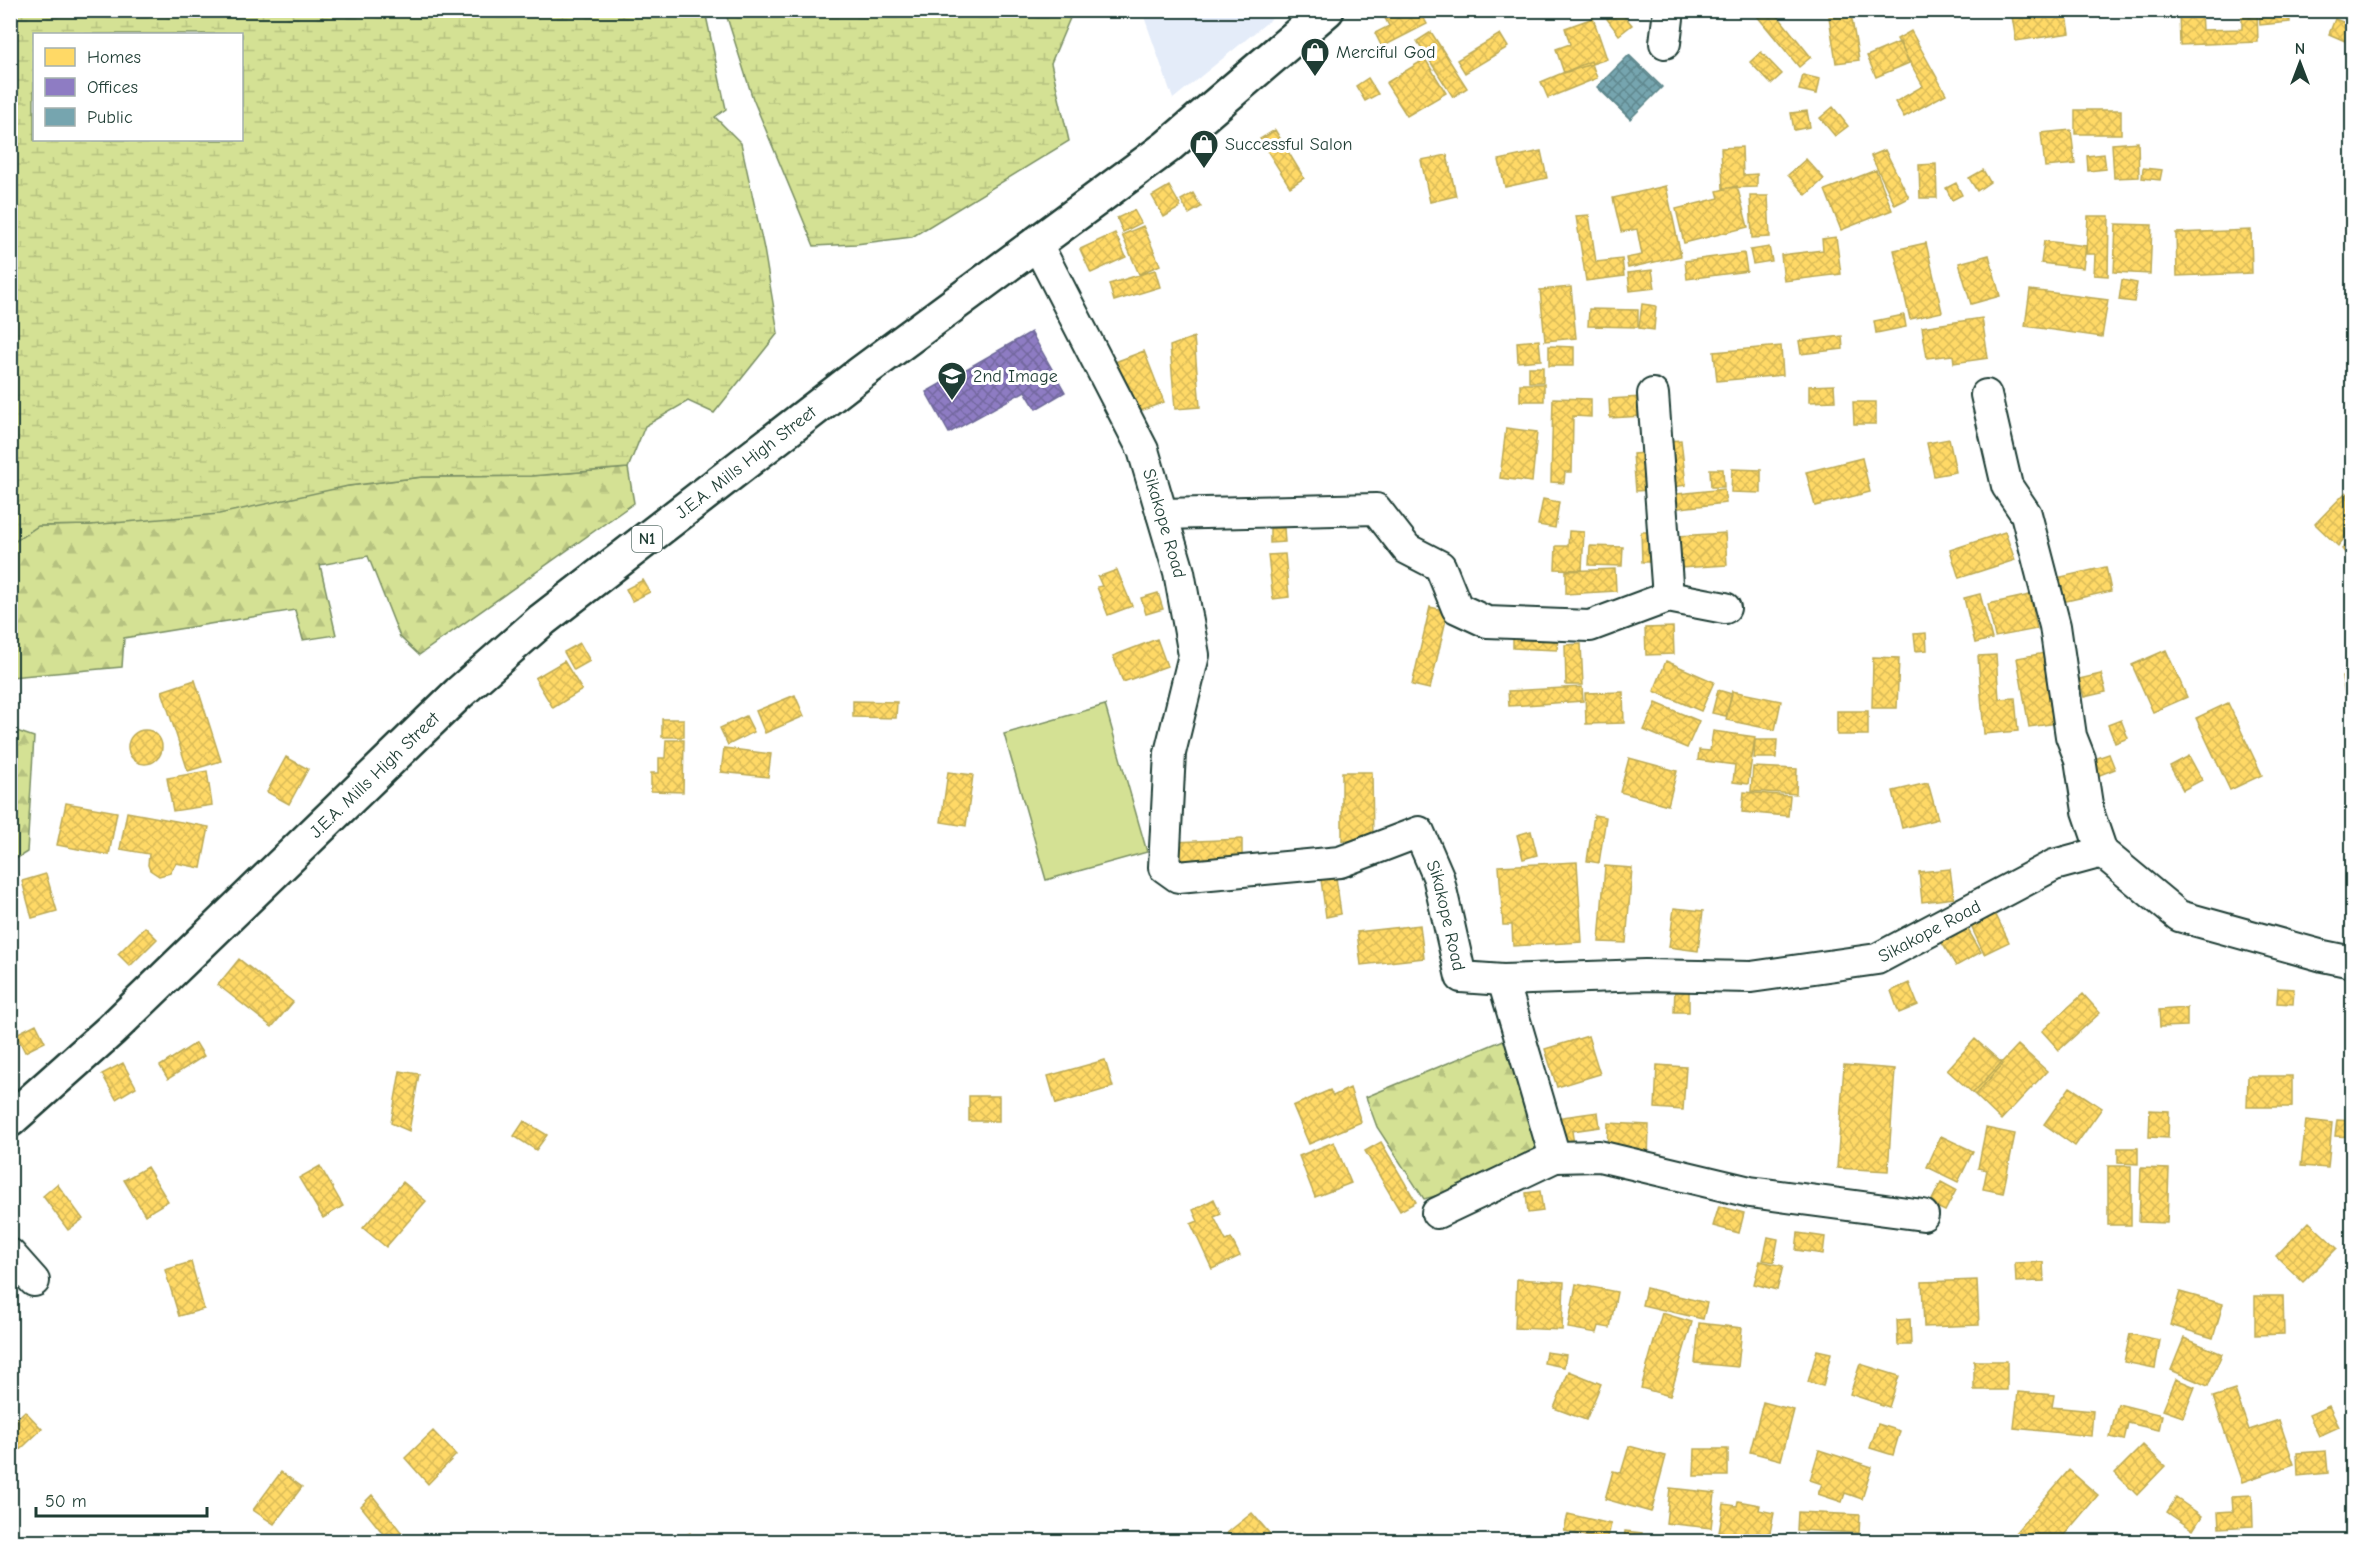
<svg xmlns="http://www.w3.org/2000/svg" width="2363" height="1552" font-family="'Comic Neue',sans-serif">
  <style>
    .built { fill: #e4ecf9 }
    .forest { fill: url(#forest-firs); stroke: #7a8f64; stroke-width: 1.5 }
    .wetland { fill: url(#wetland-marsh); stroke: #7a8f64; stroke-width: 1.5; fill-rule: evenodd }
    .garden { fill: #d4e194; stroke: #7a8f64; stroke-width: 1.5 }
    .homes { fill: url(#homes-cross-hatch); stroke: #bcaa57; stroke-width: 1.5 }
    .offices { fill: url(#offices-cross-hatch); stroke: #6d6998; stroke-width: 1.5 }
    .public { fill: url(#public-cross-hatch); stroke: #5c868a; stroke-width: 1.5 }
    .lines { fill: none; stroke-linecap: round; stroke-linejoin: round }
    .minor-casing { stroke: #1f3d34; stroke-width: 34 }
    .highway-casing { stroke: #1f3d34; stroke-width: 38 }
    .minor { stroke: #fff; stroke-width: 30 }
    .highway { stroke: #fff; stroke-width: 33 }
    .labels { text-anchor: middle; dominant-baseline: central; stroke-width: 6; stroke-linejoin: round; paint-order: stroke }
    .shield { fill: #fff; stroke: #627771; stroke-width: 1.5 }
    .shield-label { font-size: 16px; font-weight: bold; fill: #1f3d34 }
    .poi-label { font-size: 18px; fill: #1f3d34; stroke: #fff; text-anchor: start }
    .street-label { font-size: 18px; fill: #1f3d34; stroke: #fff }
  </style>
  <defs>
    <pattern id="forest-firs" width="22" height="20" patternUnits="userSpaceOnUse" patternTransform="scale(1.5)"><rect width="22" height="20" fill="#d4e194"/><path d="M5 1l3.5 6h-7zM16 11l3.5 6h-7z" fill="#b6c280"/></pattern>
    <pattern id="wetland-marsh" width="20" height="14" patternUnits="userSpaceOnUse" patternTransform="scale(1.5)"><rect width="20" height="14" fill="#d4e194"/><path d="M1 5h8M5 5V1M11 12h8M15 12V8" fill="none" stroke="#b6c280"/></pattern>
    <pattern id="homes-cross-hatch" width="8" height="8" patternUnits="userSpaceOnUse" patternTransform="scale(1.5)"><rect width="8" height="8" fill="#ffd966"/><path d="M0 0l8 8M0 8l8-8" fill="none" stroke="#dabb59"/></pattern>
    <pattern id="offices-cross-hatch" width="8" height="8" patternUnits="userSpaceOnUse" patternTransform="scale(1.5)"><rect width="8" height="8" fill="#8e7cc3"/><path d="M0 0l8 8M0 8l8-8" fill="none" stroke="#73679f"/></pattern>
    <pattern id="public-cross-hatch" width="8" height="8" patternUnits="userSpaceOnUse" patternTransform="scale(1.5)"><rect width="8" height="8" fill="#76a5af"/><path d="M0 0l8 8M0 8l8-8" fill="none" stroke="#60888f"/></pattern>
  </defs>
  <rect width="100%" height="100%" fill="#fff"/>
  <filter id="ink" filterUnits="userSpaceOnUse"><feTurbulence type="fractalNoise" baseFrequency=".0167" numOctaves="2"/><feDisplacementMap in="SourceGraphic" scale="12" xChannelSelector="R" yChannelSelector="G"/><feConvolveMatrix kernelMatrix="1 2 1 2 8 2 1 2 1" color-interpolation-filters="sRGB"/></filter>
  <g filter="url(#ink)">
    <!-- built -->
    <path class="built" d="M1142,11V10L1281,11L1173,99Z"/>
    <!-- forest -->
    <path class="forest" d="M628,468L634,503L419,655L400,637L368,556L320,565L336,635L303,640L295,610L124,638L122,667L11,677V544L38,526L90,525L348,486L422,477L531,476Z
      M11,729L34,737L27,852L11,862Z
      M1506,1039L1547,1147L1491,1181L1424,1199L1377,1127L1366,1097Z"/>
    <!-- wetland -->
    <path class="wetland" d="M11,10L705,11L726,109L715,117L741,143L764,249L778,333L714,413L688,401L645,426L628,468L531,476L422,477L348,486L219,514L90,525L38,526L11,544ZM34,34H242V140H34Z
      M725,11H1073L1051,63L1069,141L912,237L856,244L814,246L753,99Z"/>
    <!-- garden -->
    <path class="garden" d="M1105,705L1147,852L1046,880L1004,734Z"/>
    <!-- homes -->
    <path class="homes" d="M1399,10H1419L1427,24L1382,47L1375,33L1389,26L1385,18Z
      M1619,10L1632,25L1619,35L1607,19Z
      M1752,10H1773L1811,57L1799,67Z
      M2011,10H2066L2070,33L2016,41Z
      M2112,10H2132V16L2111,15Z
      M2179,10H2201L2202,30L2242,29V10H2257L2258,42L2180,45Z
      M2259,10H2289L2290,22L2260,25Z
      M1851,14L1859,60L1836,63L1829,17Z
      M1593,18L1607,59L1564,73L1556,49L1570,44L1565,28Z
      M2335,19L2351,25L2345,41L2329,34Z
      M1911,31L1946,94L1904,117L1895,102L1923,86L1897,39Z
      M1431,32L1467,88L1453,97L1417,41Z
      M1500,34L1508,47L1465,73L1457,60Z
      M1900,42L1909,63L1876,77L1867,56Z
      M1761,52L1782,74L1771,84L1750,62Z
      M1425,59L1446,93L1407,116L1386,83Z
      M1591,61L1597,78L1548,98L1541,82Z
      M1803,75L1820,79L1817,94L1799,90Z
      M1368,78L1378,94L1365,101L1356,86Z
      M1833,107L1848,126L1835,136L1820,118Z
      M2075,110H2121V134H2075Z
      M1807,111L1810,127L1794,130L1791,113Z
      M1275,130L1304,178L1290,187L1260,139Z
      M2071,130L2075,164L2045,167L2041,133Z
      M2138,142L2139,177L2114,178L2112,144Z
      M1742,147L1743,175L1757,174V187L1723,188L1721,148Z
      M1885,150L1909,198L1895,205L1871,156Z
      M1541,151L1547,178L1505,187L1499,160Z
      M2104,154L2106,169L2088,171L2087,156Z
      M1447,155L1456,196L1430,202L1421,160Z
      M1806,159L1824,179L1806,195L1788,175Z
      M1936,164L1937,198H1920L1919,165Z
      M2143,168L2162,170L2160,180L2142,178Z
      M1876,170L1892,210L1841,230L1825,190Z
      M1983,170L1990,182L1977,191L1969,178Z
      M1956,183L1962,195L1952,200L1946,188Z
      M1169,186L1181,207L1164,217L1152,196Z
      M1666,186L1681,256L1628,268L1626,258L1642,255L1637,229L1621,232L1613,198Z
      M1737,186L1748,227L1684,243L1676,209L1719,198L1717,191Z
      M1193,193L1201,207L1189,214L1181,200Z
      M1750,196H1768L1770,237L1752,238Z
      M1134,210L1141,223L1123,232L1117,218Z
      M1589,215L1596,262L1622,259L1624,276L1586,281L1576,216Z
      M2088,216H2109L2108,276L2094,275L2095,254H2086Z
      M2116,224L2152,225L2150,274L2114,272Z
      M1143,226L1160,265L1139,274L1122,235Z
      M2251,230L2252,273L2177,276L2176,233Z
      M1115,233L1126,257L1091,273L1080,249Z
      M1836,237L1841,274L1784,281L1781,255L1823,250L1822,239Z
      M2044,241L2086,246L2083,268L2041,263Z
      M1926,243L1942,312L1910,319L1894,250Z
      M1769,247L1772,261L1753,264L1750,250Z
      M1744,253L1747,271L1687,279L1685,261Z
      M1989,255L2000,296L1971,304L1959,263Z
      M1155,270L1160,287L1114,301L1109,284Z
      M1652,270L1655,288L1630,291L1628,273Z
      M2122,280L2137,283L2134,302L2119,300Z
      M1571,287L1576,338L1545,341L1540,290Z
      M2030,290L2108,300L2102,337L2025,326Z
      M1642,304L1656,306L1654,330L1639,328Z
      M1589,309L1638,310V327L1588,326Z
      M1904,315L1906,327L1876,333L1874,321Z
      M1982,318L1988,358L1954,363L1953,355L1927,358L1922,327Z
      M1842,336L1843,349L1801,354L1799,341Z
      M1194,337L1200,407L1175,409L1170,346Z
      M1539,340L1541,360L1518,362L1517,342Z
      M1549,346L1574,347V366H1549Z
      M1781,346L1783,375L1717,381L1714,352Z
      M1144,351L1164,402L1135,413L1115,362Z
      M1529,367H1543V382H1529Z
      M1520,384H1544V401H1520Z
      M1834,385L1835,401L1809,402V386Z
      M1642,397L1643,416L1610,418L1609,399Z
      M1553,398L1591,399V417L1573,416L1572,472H1565L1564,483L1551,482Z
      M1853,402H1876V424H1854Z
      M1506,428L1537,432L1532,482L1500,478Z
      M1949,439L1956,472L1934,476L1927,443Z
      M1681,440L1686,485L1672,487L1667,441Z
      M1645,453L1649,490L1636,491L1633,454Z
      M1862,458L1870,492L1815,506L1806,472Z
      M1710,469H1723L1724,487H1711Z
      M1732,469L1761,470V493L1731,492Z
      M1724,489L1726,503L1670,509L1668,495Z
      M2346,492L2352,499V529L2338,546L2315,524Z
      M1543,499L1559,502L1555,528L1538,525Z
      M1270,528H1284L1285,542L1270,543Z
      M1569,531L1584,532L1582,570L1555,569L1556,546H1568Z
      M1641,532H1657L1658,562H1642Z
      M2005,532L2015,560L1959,578L1950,550Z
      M1725,533L1727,565L1680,568L1678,536Z
      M2352,541V562L2342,549Z
      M1590,546L1623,547L1622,566L1589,565Z
      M1285,554L1289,597L1273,599L1268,555Z
      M2106,567L2111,591L2057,603L2052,579Z
      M1615,569L1616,591L1566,594V571Z
      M1117,570L1132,606L1108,615L1097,587L1102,586L1098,577Z
      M643,580L650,592L632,601L626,589Z
      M1158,593L1163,609L1146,614L1141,598Z
      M1980,594L1992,639L1975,643L1964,598Z
      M2030,595L2037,629L1995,637L1988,604Z
      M1430,607L1448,611L1430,689L1412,685Z
      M1673,627L1674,654L1646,655L1645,628Z
      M1926,633L1927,650L1916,651L1914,634Z
      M1513,634L1558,635L1557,650L1513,648Z
      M1157,639L1167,666L1123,682L1113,656Z
      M580,643L590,661L574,670L564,652Z
      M1581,644L1583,685H1566L1565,645Z
      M2166,650L2187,697L2153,712L2132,665Z
      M2045,653L2057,723L2029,727L2017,658Z
      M1996,655L1999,699L2015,698L2018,731L1984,734L1978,656Z
      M1873,657L1899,658L1897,708H1872Z
      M564,661L582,690L553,708L535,678Z
      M1666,661L1714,682L1701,711L1654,691Z
      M2101,674L2106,692L2084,697L2079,679Z
      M2352,675V728H2351L2342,677Z
      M195,680L221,761L188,771L162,691Z
      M1582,687L1583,701L1509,706L1508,691Z
      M1718,690L1732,694L1726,716L1712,713Z
      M1732,691L1781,701L1775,730L1726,720Z
      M1623,692L1624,723L1586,724L1585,693Z
      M795,695L804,716L765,733L756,711Z
      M853,701L897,702L896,718L853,717Z
      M1656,703L1699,721L1687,748L1644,730Z
      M2228,703L2262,775L2230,790L2196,718Z
      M1837,711H1868V735H1837Z
      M746,716L754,732L728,745L720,728Z
      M662,719H684V737H662Z
      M2121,720L2128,738L2115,743L2108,725Z
      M128 747a17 17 0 1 1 34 0a17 17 0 1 1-34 0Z
      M1713,731L1755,737L1748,784L1733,782L1735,765L1698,760L1699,750L1710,751Z
      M666,740H684L683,792L651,791V773H659V758H665Z
      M1755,740H1777L1776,758H1754Z
      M724,748L771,754L768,777L721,772Z
      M2109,754L2115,769L2092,778L2086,762Z
      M2189,756L2202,780L2183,790L2170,766Z
      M286,757L308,769L289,804L267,792Z
      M1629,758L1677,771L1668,805L1620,792Z
      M1753,767L1797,769L1796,794L1751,791Z
      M207,771L212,805L173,811L167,778Z
      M948,772L973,775L966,826L941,822Z
      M1342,772H1372L1373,841H1342Z
      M1928,783L1938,819L1902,828L1893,791Z
      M1744,792L1790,796L1788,816L1742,812Z
      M66,803L117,812L109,855L57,845Z
      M127,812L209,827L201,868L176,863L170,873L159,876L150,870L148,865L149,854L120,849Z
      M1594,815L1606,817L1599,863L1587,861Z
      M1531,831L1537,855L1523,859L1517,835Z
      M1242,839V865L1175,867L1174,842Z
      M1577,862L1582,942L1513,946L1512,925H1503L1499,866Z
      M1605,866L1632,868L1626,943L1599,942Z
      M1950,869L1954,898L1922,902L1919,872Z
      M1335,870L1341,914L1326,917L1320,872Z
      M46,874L57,911L32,918L22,881Z
      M1674,908L1703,911L1698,951L1669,947Z
      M1995,913L2009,942L1984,954L1970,924Z
      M1964,923L1981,952L1956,966L1939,938Z
      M1420,925L1424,958L1361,965L1357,932Z
      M145,927L157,939L130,966L118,954Z
      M239,959L293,1002L272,1027L218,985Z
      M1909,983L1918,1005L1899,1013L1891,991Z
      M2278,988L2294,989L2293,1004L2277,1003Z
      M1675,989H1689V1012H1674Z
      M2083,994L2100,1013L2059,1050L2042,1031Z
      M2187,1008V1026L2160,1027L2159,1010Z
      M36,1024L45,1042L25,1052L16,1034Z
      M1588,1036L1600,1074L1557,1087L1545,1049Z
      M1975,1039L2003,1064L1975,1095L1947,1070Z
      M196,1043L204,1056L168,1079L160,1066Z
      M2018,1045L2047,1071L2001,1120L1973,1093Z
      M1105,1060L1113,1087L1056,1104L1048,1076Z
      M123,1063L136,1087L116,1099L102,1074Z
      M1657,1065L1686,1067L1683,1110L1655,1108Z
      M1844,1065L1895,1069L1888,1171L1837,1168Z
      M400,1071L419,1074L409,1131L391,1123Z
      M2248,1076H2292V1107H2247Z
      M2070,1087L2102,1108L2075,1146L2044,1124Z
      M1350,1088L1361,1122L1309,1144L1293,1106L1330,1090L1333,1096Z
      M969,1096H999V1121H969Z
      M2150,1110L2169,1111L2168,1138L2149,1137Z
      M1598,1112L1600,1127L1572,1131L1574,1144L1560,1146L1556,1118Z
      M2306,1120L2332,1123L2328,1168L2301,1166Z
      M2337,1120L2352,1121V1137L2335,1136Z
      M524,1121L547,1135L536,1150L514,1136Z
      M1608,1123L1649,1125L1648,1163L1607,1151Z
      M1986,1128L2015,1134L2003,1193L1983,1189L1987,1170L1978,1168Z
      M1941,1136L1973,1151L1958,1182L1927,1167Z
      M1334,1142L1351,1183L1315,1197L1299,1156Z
      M1381,1142L1416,1202L1400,1211L1365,1151Z
      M2118,1148H2138V1164L2118,1163Z
      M320,1166L343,1206L323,1218L299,1178Z
      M2108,1166H2131V1225H2108Z
      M147,1167L168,1201L145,1215L124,1180Z
      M2141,1168L2169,1169L2167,1223L2139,1222Z
      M403,1182L426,1201L386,1247L363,1228Z
      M1941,1182L1956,1190L1945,1211L1930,1204Z
      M57,1184L83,1219L68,1230L43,1196Z
      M1540,1191L1543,1211L1528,1213L1526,1193Z
      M1214,1199L1221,1214L1214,1217L1226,1241L1231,1238L1240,1256L1212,1269L1191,1224L1198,1221L1193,1210Z
      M1719,1206L1744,1213L1739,1233L1713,1226Z
      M2309,1222L2337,1248L2303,1282L2276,1256Z
      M1798,1233L1825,1237L1823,1254L1796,1250Z
      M1768,1237L1778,1239L1774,1262L1763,1260Z
      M1760,1261L1783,1266L1777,1290L1754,1284Z
      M191,1262L204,1309L179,1316L165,1270Z
      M2043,1262L2044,1281L2016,1282L2015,1263Z
      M1517,1279L1564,1282L1562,1330L1515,1328Z
      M1977,1280L1979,1325L1924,1327L1922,1282Z
      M1576,1284L1617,1292L1610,1328L1599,1326L1597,1333L1568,1328Z
      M1646,1288L1707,1303L1703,1319L1642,1305Z
      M2180,1292L2223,1304L2213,1338L2170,1325Z
      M2255,1296H2283L2284,1334L2255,1335Z
      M1662,1313L1692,1322L1670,1396L1641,1388Z
      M1910,1319L1911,1345H1898L1897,1320Z
      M1699,1323L1742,1328L1738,1367L1695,1363Z
      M2130,1334L2160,1340L2155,1368L2124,1362Z
      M2184,1338L2222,1354L2208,1386L2171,1370Z
      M1817,1350L1831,1353L1823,1386L1808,1382Z
      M1546,1352L1566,1355L1564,1367L1544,1363Z
      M1974,1361H2007V1390H1974Z
      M1860,1364L1899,1376L1889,1407L1850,1394Z
      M1569,1371L1601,1384L1586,1420L1554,1408Z
      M2176,1379L2195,1387L2183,1417L2163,1410Z
      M2235,1390L2249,1430L2279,1420L2294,1464L2242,1482L2213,1397Z
      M2018,1392L2054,1395L2052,1407L2093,1411L2091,1436L2014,1428Z
      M1763,1402L1794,1410L1781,1460L1750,1452Z
      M2118,1404L2162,1415L2159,1430L2128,1423L2124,1440L2110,1437Z
      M2329,1406L2339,1427L2319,1436L2309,1415Z
      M25,1411L42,1429L10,1459V1425Z
      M1878,1424L1900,1431L1893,1455L1870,1448Z
      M433,1431L456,1455L428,1484L405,1458Z
      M2143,1445L2165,1466L2137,1495L2115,1473Z
      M1629,1446L1666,1456L1651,1512L1605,1499L1613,1471L1621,1473Z
      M1695,1449H1728V1476H1694Z
      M1819,1450L1872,1467L1862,1499L1845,1493L1842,1502L1818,1494L1822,1484L1810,1480Z
      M2326,1451L2328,1473L2298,1476L2297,1453Z
      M2069,1470L2098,1495L2058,1542H2024L2015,1533Z
      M281,1472L302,1487L274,1524L253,1510Z
      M1670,1488L1715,1493L1711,1528L1666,1523Z
      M372,1495L405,1537L397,1542H390L361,1506Z
      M2252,1495L2253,1526L2219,1528L2218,1512L2233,1511L2232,1496Z
      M2176,1498L2202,1516L2193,1530L2167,1512Z
      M1738,1501L1760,1505L1759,1510L1774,1513L1768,1542H1739L1718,1538L1724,1504L1737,1506Z
      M1798,1512L1860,1515L1859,1533L1797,1530Z
      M1252,1513L1270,1534L1262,1542H1234L1227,1533Z
      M1568,1514L1611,1524L1607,1541L1564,1531Z
      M1625,1531L1642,1533L1641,1542H1624Z
      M690,1533L695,1542H673Z
      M2232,1534L2233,1542H2195V1537Z"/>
    <!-- offices -->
    <path class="offices" d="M1031,332L1065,392L1036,409L1025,391L949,433L926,392Z"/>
    <!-- public -->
    <path class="public" d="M1629,55L1662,87L1630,119L1597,87Z"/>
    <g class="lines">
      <!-- minor casing -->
      <g class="minor-casing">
        <g id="minor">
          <path d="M1665,43L1669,10"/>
          <path id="s1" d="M1037,244L1143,450L1179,572L1194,655L1170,753L1164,867L1178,877L1340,862L1419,832L1438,876L1461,977L1503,980L1645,975L1751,977L1877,959L2054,865L2102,852L2179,916L2323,956L2352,962"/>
          <path d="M1653,394L1668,597"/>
          <path d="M1986,395L2007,486L2026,514L2055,626L2071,736L2080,759L2088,811L2102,852"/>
          <path d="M1162,514L1376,509L1407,549L1440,566L1457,608L1487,622L1590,626L1668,597L1725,608"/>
          <path d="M1503,980L1555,1157L1599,1156L1750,1192L1923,1215"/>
          <path d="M1437,1213L1555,1157"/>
          <path d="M10,1254L34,1281"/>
        </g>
      </g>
      <!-- highway casing -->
      <g class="highway-casing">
        <g id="highway">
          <path id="s2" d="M10,1120L111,1030L459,693L542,620L861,373L1167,147L1327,10"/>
        </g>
      </g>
      <!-- minor -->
      <use href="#minor" class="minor"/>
      <!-- highway -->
      <use href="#highway" class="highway"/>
    </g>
  </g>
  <!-- icons -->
  <defs>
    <g id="shop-pin" transform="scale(1.5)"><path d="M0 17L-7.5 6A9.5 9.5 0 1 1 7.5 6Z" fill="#1f3d34" stroke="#fff"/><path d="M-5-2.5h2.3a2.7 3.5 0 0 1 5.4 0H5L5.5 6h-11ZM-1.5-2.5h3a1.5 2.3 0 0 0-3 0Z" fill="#fff"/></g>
    <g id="school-pin" transform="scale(1.5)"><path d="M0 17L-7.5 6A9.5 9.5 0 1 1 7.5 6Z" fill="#1f3d34" stroke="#fff"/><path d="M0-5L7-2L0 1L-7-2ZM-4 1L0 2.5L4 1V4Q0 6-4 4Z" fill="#fff"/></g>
  </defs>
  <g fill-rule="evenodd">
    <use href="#shop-pin" x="1315" y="52"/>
    <use href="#shop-pin" x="1204" y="144"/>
    <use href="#school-pin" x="952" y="376"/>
  </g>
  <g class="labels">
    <!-- shield labels -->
    <rect class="shield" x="632" y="526" width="30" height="26" rx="4.5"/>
    <g class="shield-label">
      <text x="647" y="539">N1</text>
    </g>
    <!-- poi labels -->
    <g class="poi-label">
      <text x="1336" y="52">Merciful God</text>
      <text x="1225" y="144">Successful Salon</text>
      <text x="973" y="376">2nd Image</text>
    </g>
    <!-- street labels -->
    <g class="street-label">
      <text stroke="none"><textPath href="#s2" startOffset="988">J.E.A. Mills High Street</textPath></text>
      <text stroke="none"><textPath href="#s1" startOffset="308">Sikakope Road</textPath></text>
      <text stroke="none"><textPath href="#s2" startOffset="502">J.E.A. Mills High Street</textPath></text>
      <text stroke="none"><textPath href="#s1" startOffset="1011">Sikakope Road</textPath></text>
      <text stroke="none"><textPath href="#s1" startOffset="1551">Sikakope Road</textPath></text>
    </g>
  </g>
  <!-- margin -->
  <rect width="2363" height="1552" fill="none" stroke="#fff" stroke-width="36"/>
  <rect x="18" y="18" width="2327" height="1516" fill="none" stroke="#1f3d34" stroke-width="2" filter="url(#ink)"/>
  <!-- legend -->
  <rect x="33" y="33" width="210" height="108" fill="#ffffff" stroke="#a5b1ae" stroke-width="1.5"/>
  <rect x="45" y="48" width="30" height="18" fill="#ffd966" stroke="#a5b1ae" stroke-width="1.5"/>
  <text x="87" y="63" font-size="18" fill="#1f3d34">Homes</text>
  <rect x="45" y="78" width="30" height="18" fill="#8e7cc3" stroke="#a5b1ae" stroke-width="1.5"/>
  <text x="87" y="93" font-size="18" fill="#1f3d34">Offices</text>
  <rect x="45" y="108" width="30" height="18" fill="#76a5af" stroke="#a5b1ae" stroke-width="1.5"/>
  <text x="87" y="123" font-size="18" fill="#1f3d34">Public</text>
  <!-- north arrow -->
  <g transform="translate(2300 63)" stroke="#ffffff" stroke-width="4.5" paint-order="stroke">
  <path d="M0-4.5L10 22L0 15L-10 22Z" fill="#1f3d34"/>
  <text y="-9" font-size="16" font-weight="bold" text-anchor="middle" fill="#1f3d34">N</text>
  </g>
  <!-- scale -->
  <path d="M36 1507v9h171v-9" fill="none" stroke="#1f3d34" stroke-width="3"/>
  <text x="45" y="1507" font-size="18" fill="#1f3d34" stroke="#ffffff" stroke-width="4.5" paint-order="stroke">50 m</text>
</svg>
